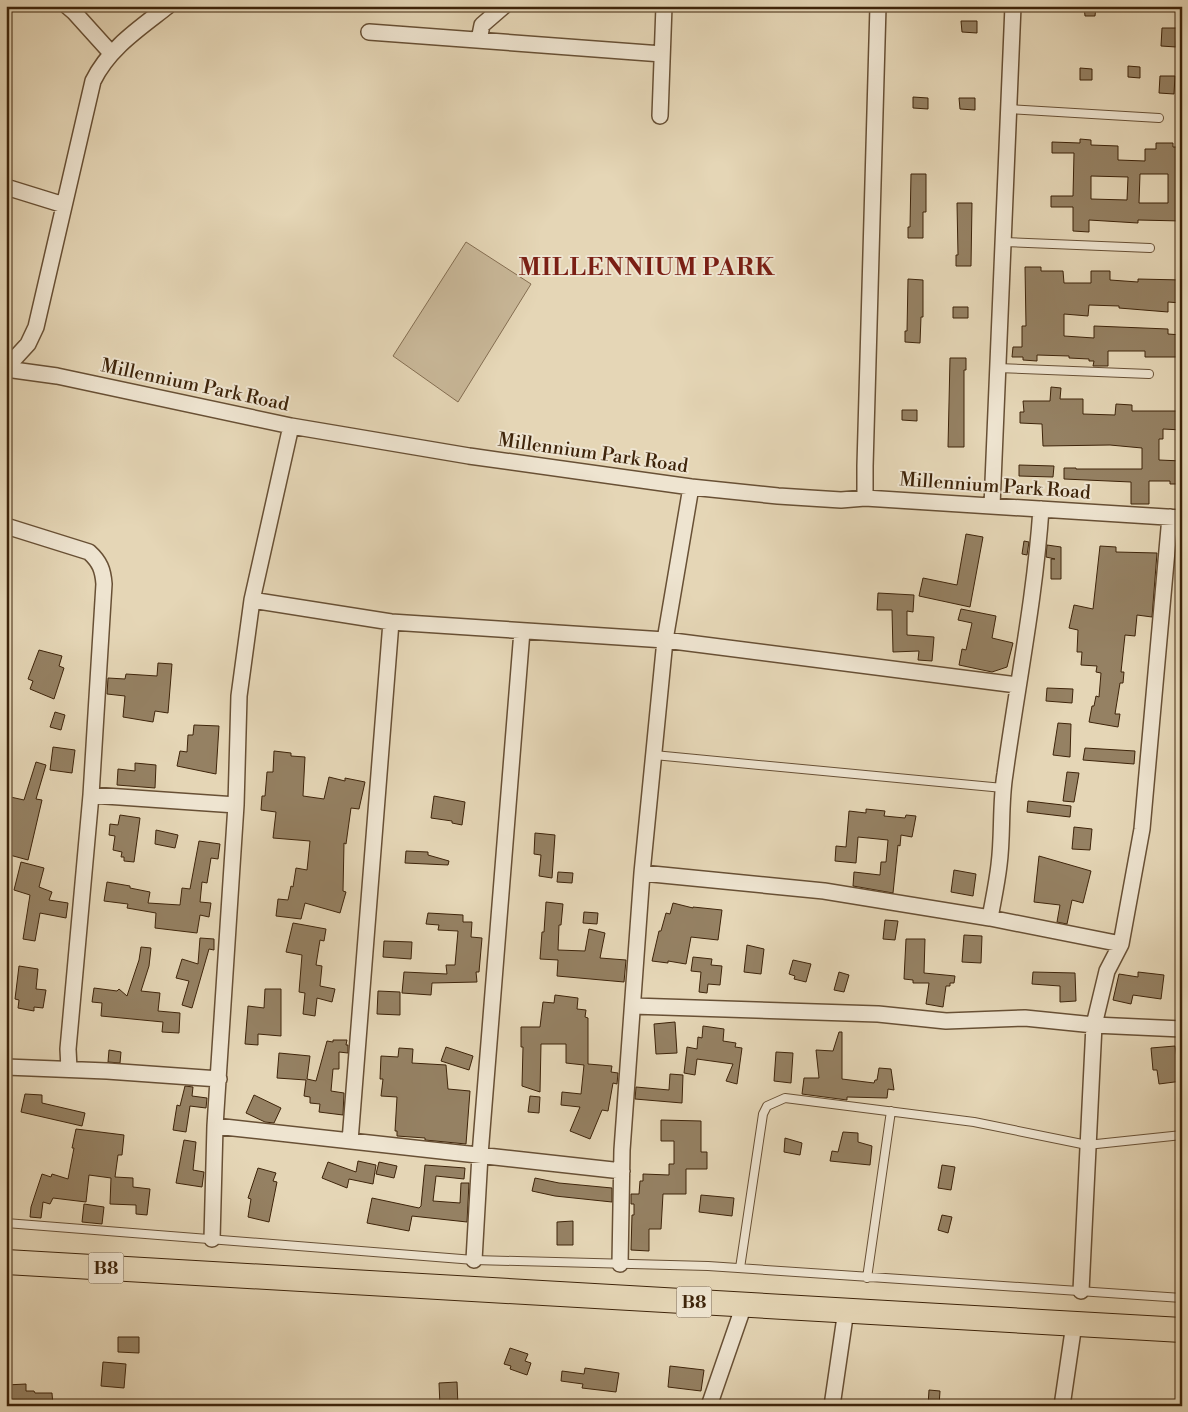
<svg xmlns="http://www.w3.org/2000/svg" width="1188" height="1412" font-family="'Libre Bodoni',serif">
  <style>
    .green { fill: #c9b899; stroke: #846e52 }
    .building { fill: #958163; stroke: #3e240a; fill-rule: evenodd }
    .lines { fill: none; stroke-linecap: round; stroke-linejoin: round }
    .service-casing { stroke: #685035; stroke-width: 10 }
    .minor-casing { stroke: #685035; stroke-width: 18 }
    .trunk-casing { stroke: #3e240a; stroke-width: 26 }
    .service { stroke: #eee4d0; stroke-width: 8 }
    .minor { stroke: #eee4d0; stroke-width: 15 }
    .trunk { stroke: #e5d6b6; stroke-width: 24 }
    .labels { text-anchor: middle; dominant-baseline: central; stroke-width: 4; stroke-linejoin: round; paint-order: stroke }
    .shield { fill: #eee4d0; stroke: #735e45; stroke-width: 1 }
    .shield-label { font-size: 18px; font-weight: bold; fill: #3e240a }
    .street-label { font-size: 19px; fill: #3e240a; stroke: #eee4d0 }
    .district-label { font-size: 24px; font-weight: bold; letter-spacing: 1px; fill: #7a1f14; stroke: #eee4d0 }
  </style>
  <rect width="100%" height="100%" fill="#e5d6b6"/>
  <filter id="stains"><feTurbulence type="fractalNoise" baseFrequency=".004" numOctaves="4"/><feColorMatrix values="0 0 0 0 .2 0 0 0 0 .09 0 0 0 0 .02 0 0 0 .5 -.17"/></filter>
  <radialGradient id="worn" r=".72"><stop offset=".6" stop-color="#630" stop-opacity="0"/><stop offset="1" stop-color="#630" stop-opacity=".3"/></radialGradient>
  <!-- green -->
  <path class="green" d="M466,242L531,284L458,402L393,356Z"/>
  <!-- building -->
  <path class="building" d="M1084,6H1096L1095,16H1085Z
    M961,21H977V33L962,32Z
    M1162,28H1177L1176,47L1161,46Z
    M1128,66L1140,67V78L1128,77Z
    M1080,68L1092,69V80H1080Z
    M1160,76H1175L1174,94L1159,93Z
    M913,97L928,98V109L913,108Z
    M959,98H975V110L960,109Z
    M1080,139L1091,140V145L1118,146V160L1145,161V149H1156V143H1173V147H1182V173L1178,172L1177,204H1182V221L1138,220V223L1089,220V232L1073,231V207H1051V196H1073L1074,153H1052V142L1080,143ZM1140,174H1168V203H1139ZM1091,176L1128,177L1127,200L1091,199Z
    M911,174H926V212H923V238H908V227H910Z
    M957,203H972L971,266H956V255H958Z
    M1025,267H1041V271H1063L1064,283H1091V271H1110V280L1138,282V279L1182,280V303L1168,302V312L1119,308V306L1089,305L1088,316L1064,314V336L1094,338V326L1168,329V334L1182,335V357H1145V351H1108V366H1093L1094,361H1089V359L1069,358V356L1037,355V361L1023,360V357H1012L1013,347H1022V326H1026Z
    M908,279L923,280V317H921L920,343L905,342V331H907Z
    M953,307H968V318H953Z
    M950,358H966V370H964V447H948Z
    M1051,387L1061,388L1060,399H1083V414L1115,415L1116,404L1132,405V411H1182V430L1163,429V439H1159V460L1182,461V484H1170V481H1149V504H1131V482L1064,479V468H1076V469H1142V448L1110,445L1043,446L1042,424L1020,423V412H1024L1023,401H1050Z
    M902,410H917V421L902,420Z
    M1019,465L1054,466L1053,477L1019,476Z
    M966,534L983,537L970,607L919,596L923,578L957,585Z
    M1024,541L1029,542L1027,555L1022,554Z
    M1047,545L1061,547V579H1051V559H1055L1046,557Z
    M1100,546L1116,547V552L1157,553L1152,617L1137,615L1135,636L1125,635L1121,672H1124L1123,683H1120L1115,714H1120L1118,727L1089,722L1092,706H1094L1096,696L1099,697L1101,673L1096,672L1097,666L1081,665L1082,652H1077L1078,630L1069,628L1074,605L1093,609Z
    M878,593L914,595L913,612L907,611V635L934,637L932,661L918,660L919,651L893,652L892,610H877Z
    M961,609L996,616L992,638L1013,643L1007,667L992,672L959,665L962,649L966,650L972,623L958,620Z
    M39,650L62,656L59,666L64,668L54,699L30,689L33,681L28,679Z
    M158,663L172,664L168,713L155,711L153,722L123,717L125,696L107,694L108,678L125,679L126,674L157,676Z
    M1047,688L1073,689L1072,703L1046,701Z
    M55,712L65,715L61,730L50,727Z
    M1058,723L1071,724L1070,757L1053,755Z
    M194,725L219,726L216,774L177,766L180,751L187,752L188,735H193Z
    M53,747L75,750L72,773L50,770Z
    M1085,748L1135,751L1134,764L1083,760Z
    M274,751L291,753V756L305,757L303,796L324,799L329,777L345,781V778L365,782L359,809L351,808L346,844L344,843L343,891L346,892L340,913L305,903L301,919L276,916L278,899L288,900L291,886L293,887L296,868L307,870L310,841L273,838L276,812L261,810L262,796H265L267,772H273Z
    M36,762L46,765L36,799L42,800L28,860L6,854V796L24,800Z
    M135,763L156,765L155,788L117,785L118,769L135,771Z
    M1067,772L1079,773L1074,802L1063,801Z
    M434,796L465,802L462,825L452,823V821L431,818Z
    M1028,801L1071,806L1070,817L1027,812Z
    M866,809L885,811L884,816L905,818L906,815L916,816L912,837L901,835L900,846L898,845L893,893L853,886L854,872L880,875L881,862H886L888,840L858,837L856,863L835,861L836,846L846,847L849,811L866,813Z
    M120,815L140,818L134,862L124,861V857H121L122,852L113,850L115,836L109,835L110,824L118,825Z
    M1074,827L1092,829L1090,850L1072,849Z
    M156,830L178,835L175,848L155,844Z
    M535,833L555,835L552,878L539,876L541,855L534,854Z
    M199,841L220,844L218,859L211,858L207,883L202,882L200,902L211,903L209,917L200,915L197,933L155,928L156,913L127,908L128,904L104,901L107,882L130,886V888L150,892L148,903L180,905L182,888L190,889Z
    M406,851L428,852V855L449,861L448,865L405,863Z
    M1039,856L1091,871L1083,903L1072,900L1067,924L1057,922L1060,905L1034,902Z
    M21,862L44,868L39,887L52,892L49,900L68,903L66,918L40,913L35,941L23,939L30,895L14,890Z
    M954,870L976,874L973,896L951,892Z
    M558,872L573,873L572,883L557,882Z
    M546,902L563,904L561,925H559L558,950L585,951L589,929L605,933L600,958L626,960L624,982L557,976L558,960L540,959L542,932H544Z
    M673,903L693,908V907L722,910L718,940L691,937L686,964L668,961V963L652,961L659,931H661L666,913L670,914Z
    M584,912L598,913L597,924L583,923Z
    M428,913L463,915V922H472L471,937L482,938L479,972H476L477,982L432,983L431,995L402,993L404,972L447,974L446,965H455L458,931L438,930L439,925L426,924Z
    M885,920L898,921L895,940L883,939Z
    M293,923L326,929L324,941L320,940L316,965L322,966L320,986L335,989L332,1002L317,998L315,1016L303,1014L305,993L299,992L302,955L286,952Z
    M964,935L982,936L981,963L962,962Z
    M200,938L214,939V950L209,949L192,1008L182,1005L189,981L176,978L182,959L198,964Z
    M906,939H925L924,973L955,976L954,983H950V986H946L943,1007L926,1004L929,983H913V980L904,979Z
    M384,941L412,942L411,959L383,957Z
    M747,945L764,949L761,974L744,972Z
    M141,947L151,948L149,966L141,991L160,993L158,1011L180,1013L179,1033L162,1032L163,1022L101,1016L102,1003L92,1002L94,988L117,991L119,989L127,996L139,960Z
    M693,957L712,959L711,965L722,966L720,985L708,984L707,993L699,992L701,972L691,971Z
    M793,960L811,964L806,982L794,979L795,976L789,974Z
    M19,966L38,969L36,989L46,990L43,1008L34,1007V1011L18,1008L19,1000L15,999Z
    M839,972L849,975L844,992L834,990Z
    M1033,972L1075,973L1076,1001L1060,1002V986L1032,984Z
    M1138,972L1164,975L1161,999L1133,995L1131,1004L1113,1000L1119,974L1138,977Z
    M265,989H281V1036L258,1034V1045L245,1044L248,1006L264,1008Z
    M378,991L400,992V1015L377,1014Z
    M555,995L578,998L577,1009L586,1010L585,1017L588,1018V1064L612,1066L611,1072L618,1073L617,1084L613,1083L608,1111L602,1110L590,1139L570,1131L580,1107L561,1105L562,1092L581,1094L584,1065L566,1063V1044H541L540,1092L522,1086L523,1047H521V1027H540L543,1002L554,1003Z
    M675,1022L677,1053L656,1054L654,1024Z
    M703,1026L724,1029L723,1041L736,1043L735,1047L742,1048L737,1084L726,1081L733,1064L697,1059L695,1075L684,1073L687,1047L697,1049L698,1037L702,1038Z
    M839,1032H842V1079L874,1083L875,1080H877L879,1068L891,1069L894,1090L888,1089L887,1098L847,1097V1100L802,1094L804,1078H819L816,1050L833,1051Z
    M333,1040H347L346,1045H348V1053L339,1052V1069H333L331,1091L344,1093L343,1115L319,1112L320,1104L310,1103V1097L304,1096L306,1080L277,1078L279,1053L310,1056L307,1079L316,1081L327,1041L333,1042Z
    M1175,1046L1177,1058L1182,1057V1081L1159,1084L1157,1070H1153L1151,1048Z
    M446,1047L473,1056L469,1070L441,1061Z
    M399,1048L413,1049L412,1063L446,1065L448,1089L470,1091L466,1144L425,1140V1138L397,1136V1131H395L397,1097L381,1096L383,1079H380L381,1056L398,1057Z
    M109,1050L121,1052L120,1063L108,1062Z
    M776,1052L793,1053L791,1083L774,1081Z
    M670,1074L683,1075L682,1103L635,1099L636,1087L669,1090Z
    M185,1086L193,1087L192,1096L207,1098L206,1108L190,1106L186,1132L173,1130L177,1105L180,1106Z
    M25,1094L42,1095V1103L85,1113L82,1126L21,1112Z
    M254,1095L281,1108L274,1123L265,1122L246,1113Z
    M530,1096L540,1097L539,1113L528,1112Z
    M661,1120L701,1121V1152H707V1169H686V1194H663L661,1229H649V1251L631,1250L632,1215H634V1204H631V1194H639L640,1181H643V1174L669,1175V1164H674V1141H661Z
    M76,1129L124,1135L122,1155H118L115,1177L133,1178V1187L150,1189L147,1215L136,1214V1205L110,1204L111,1178L89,1175L86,1202L53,1198L50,1204L43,1202L41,1218L30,1217L31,1207L42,1174L51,1177L52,1174L68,1179L74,1148H72Z
    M843,1132L858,1133V1142L872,1146L870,1165L830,1161L832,1151L838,1152Z
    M785,1138L802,1143L800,1155L784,1152Z
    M184,1140L196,1142L193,1170L204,1172L202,1187L176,1183Z
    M358,1161L376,1165L373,1184L349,1179L347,1188L322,1178L328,1162L356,1172Z
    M379,1162L397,1166L394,1178L376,1174Z
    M425,1165L465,1168L464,1179L436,1176L433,1201L460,1203L461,1183H469L467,1222L412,1216L409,1231L367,1223L372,1198L419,1208L421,1206Z
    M942,1165L955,1167L951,1190L938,1188Z
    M258,1168L276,1173L273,1181L277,1182L269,1222L248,1217L251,1199L248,1198Z
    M535,1178L559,1183L612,1188V1202L555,1196L532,1191Z
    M701,1195L734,1198L732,1216L699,1212Z
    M84,1204L104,1207L102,1224L82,1222Z
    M942,1215L952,1217L948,1233L938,1230Z
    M573,1221V1245H557V1222Z
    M118,1337H139V1353L118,1352Z
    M510,1348L528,1354L525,1361L531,1363L527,1375L510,1369L511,1366L504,1364Z
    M103,1362L126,1364L124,1388L101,1386Z
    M670,1366L704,1370L701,1391L668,1387Z
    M585,1368L619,1373L616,1392L582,1388L583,1384L561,1381L562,1371L584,1374Z
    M457,1382L458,1406H440L439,1383Z
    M26,1384V1391H34L35,1393H52L53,1406H6V1385Z
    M929,1390L940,1391L939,1406H928Z"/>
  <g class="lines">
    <!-- service casing -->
    <g class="service-casing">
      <path id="service" d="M1009,109L1159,118
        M1003,242L1150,248
        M997,368L1149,374
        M654,755L1003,788
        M6,1223L474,1260L708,1266L1182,1298
        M740,1268L763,1114L767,1106L785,1098L974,1122L1087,1145L1182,1135
        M867,1278L891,1111"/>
    </g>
    <!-- minor casing -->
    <g class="minor-casing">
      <path id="minor" d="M67,6L74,12L111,53
        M369,32L662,54
        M479,40L482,25L504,6
        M660,116L664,6
        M6,187L64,205
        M6,368L28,344L36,327L93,81C109,48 140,28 168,6
        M6,369L57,376L291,426L469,456L691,487L778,496L841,500L865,498L1182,518
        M865,498V466L878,6
        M992,506L1013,6
        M6,526L89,552C100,562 103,570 104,584L91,795L68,1049L69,1069
        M252,600L391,622L665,640L1017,685
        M91,795L236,805
        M642,873L824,891L990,918L1121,944
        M990,918C993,901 997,883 999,865C1003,835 1000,804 1005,774C1017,686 1035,598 1041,509
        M633,1006L878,1014L946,1021L1025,1018L1094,1025L1182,1029
        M6,1067L107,1071L219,1079
        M215,1126L622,1171
        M350,1141L391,622
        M212,1239L215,1126L236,805L239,696L252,600L291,426
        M474,1260L480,1155L522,631
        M620,1264L622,1150L642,873L665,640L691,487
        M1081,1291L1094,1025L1107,971L1121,944L1142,829L1170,517
        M709,1406L744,1305
        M832,1406L846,1310
        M1062,1406L1074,1324"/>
    </g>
    <!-- trunk casing -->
    <g class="trunk-casing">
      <path id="trunk" d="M6,1262L1182,1330"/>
    </g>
    <!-- service -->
    <use href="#service" class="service"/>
    <!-- minor -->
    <use href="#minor" class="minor"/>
    <!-- trunk -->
    <use href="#trunk" class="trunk"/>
  </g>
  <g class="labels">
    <!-- shield labels -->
    <g class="shield">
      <rect x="88.5" y="1252.5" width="35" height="31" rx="4"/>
      <rect x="676.5" y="1286.5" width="35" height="31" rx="4"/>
    </g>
    <g class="shield-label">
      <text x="106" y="1268">B8</text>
      <text x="694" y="1302">B8</text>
    </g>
    <!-- street labels -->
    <g class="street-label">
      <text transform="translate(195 385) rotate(12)">Millennium Park Road</text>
      <text transform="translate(593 453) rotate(8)">Millennium Park Road</text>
      <text transform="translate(995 486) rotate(4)">Millennium Park Road</text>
    </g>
    <!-- district labels -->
    <g class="district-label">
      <text x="647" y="268">MILLENNIUM PARK</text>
    </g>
  </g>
  <!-- margin -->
  <rect width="1188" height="1412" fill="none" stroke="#e5d6b6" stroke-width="25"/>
  <rect x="8" y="8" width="1173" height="1397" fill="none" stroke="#3e240a" stroke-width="2.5"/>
  <rect x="12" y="12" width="1163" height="1387" fill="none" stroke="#3e240a"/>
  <rect width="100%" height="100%" filter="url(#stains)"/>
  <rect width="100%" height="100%" fill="url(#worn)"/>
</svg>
